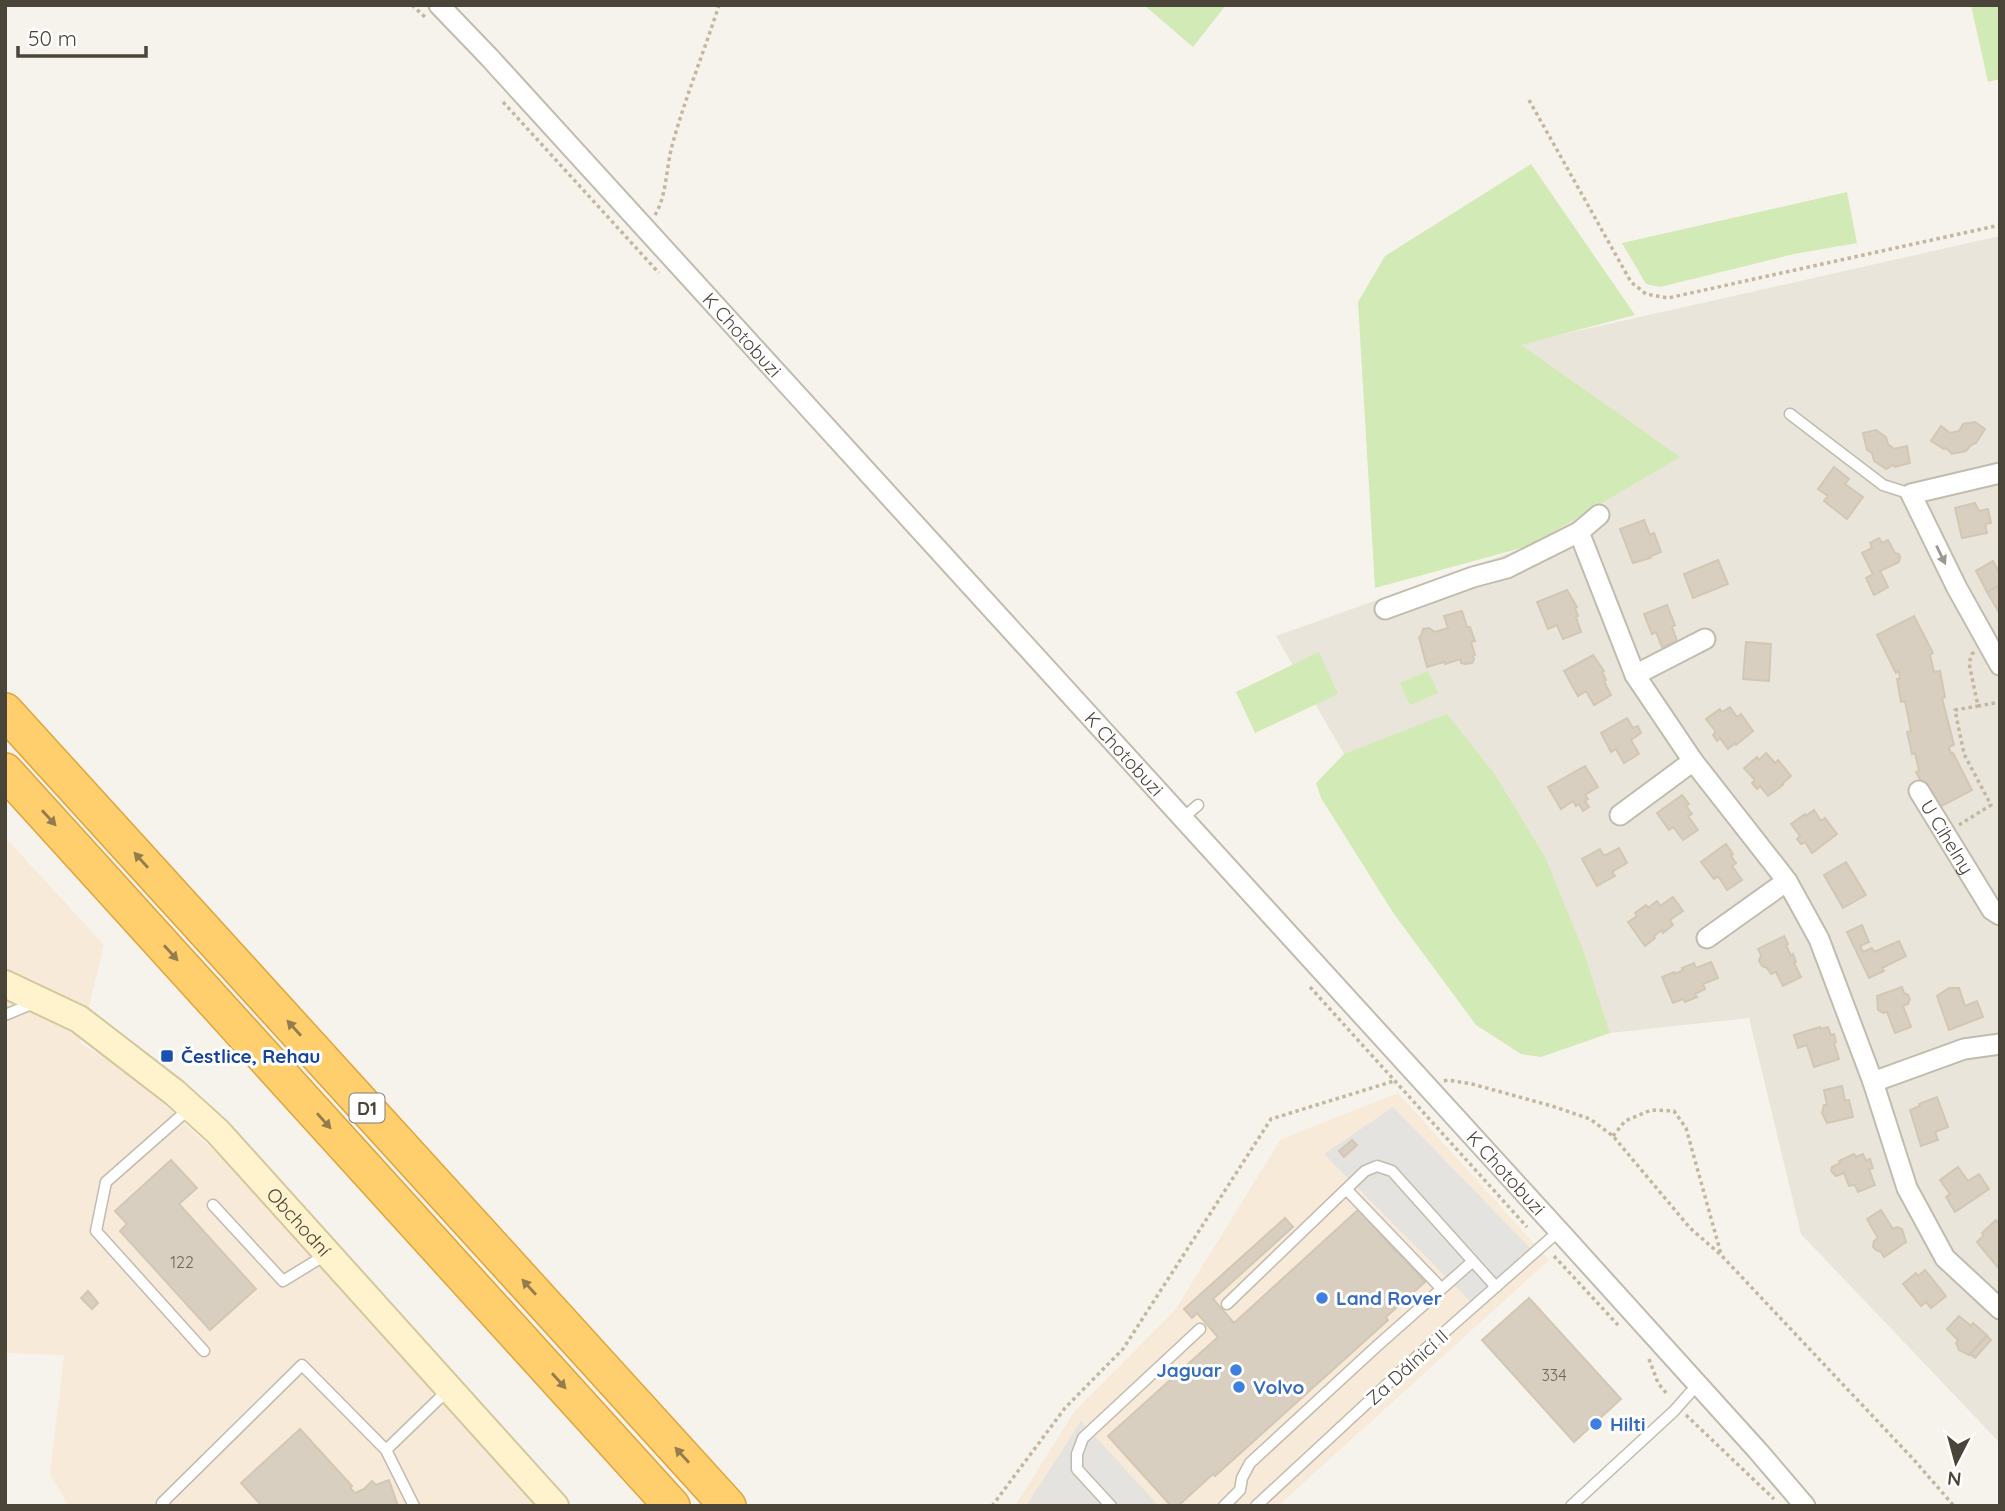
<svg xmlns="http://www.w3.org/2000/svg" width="2005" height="1511" font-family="Quicksand,sans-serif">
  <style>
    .residential { fill: #eae5da }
    .commercial { fill: #f7ead8 }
    .green { fill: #d2eab5 }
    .parking { fill: #e5e3e0 }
    .building { fill: #d8cfc1; stroke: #d3c7b4; stroke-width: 2 }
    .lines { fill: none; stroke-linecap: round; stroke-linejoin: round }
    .lane-casing { stroke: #c2bbae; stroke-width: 13 }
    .street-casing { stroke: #c2bbae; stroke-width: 23 }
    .secondary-casing { stroke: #d6c79b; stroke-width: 30 }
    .highway-casing { stroke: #e0a43c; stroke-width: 38 }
    .path { stroke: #c4b79f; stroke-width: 3.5; stroke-dasharray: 3.5 3.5; stroke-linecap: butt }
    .lane { stroke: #fff; stroke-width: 10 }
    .street { stroke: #fff; stroke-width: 19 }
    .secondary { stroke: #fff3cd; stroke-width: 26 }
    .highway { stroke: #ffcf6e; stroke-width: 35 }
    .oneway { fill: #9c9892 }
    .oneway2 { fill: #937c4e }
    .transit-dot { fill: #1a4fb4; stroke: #fff; stroke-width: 2.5 }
    .shop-dot { fill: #3f7fe0; stroke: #fff; stroke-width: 2.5 }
    .labels { text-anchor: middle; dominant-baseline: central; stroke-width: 6; stroke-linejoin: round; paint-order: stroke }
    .number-label { font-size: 16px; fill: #6e675b }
    .shield { fill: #fff; stroke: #817c74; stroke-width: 2 }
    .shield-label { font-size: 18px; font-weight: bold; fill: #4b4439 }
    .street-label { font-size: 19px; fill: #4b4439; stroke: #fff }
    .transit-label { font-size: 19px; font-weight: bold; fill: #164399; stroke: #fff; text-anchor: start }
    .shop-label { font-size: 19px; font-weight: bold; fill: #366cbe; stroke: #fff; text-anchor: start }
  </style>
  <rect width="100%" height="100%" fill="#f6f3ec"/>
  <!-- residential -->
  <path class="residential" d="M2000,236V1443L1801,1234L1749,1018L1610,1033L1584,952L1494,773L1447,715L1344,754L1276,636L1529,546L1549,369L1520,344Z"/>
  <!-- commercial -->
  <path class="commercial" d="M5,837L104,945L80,1043L108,1060L164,1104L312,1244L543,1506H69L50,1474L64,1355L5,1353Z
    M1398,1093L1549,1260L1278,1506H1015L1074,1412L1175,1310L1281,1139Z"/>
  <!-- green -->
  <path class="green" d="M1144,5H1226L1193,47Z
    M1971,5H2000V79L1988,82Z
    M1531,164L1635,315L1521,345L1680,457L1529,546L1375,588L1358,302L1385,256Z
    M1847,192L1857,243L1794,254L1660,287L1646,284L1622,243Z
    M1319,652L1338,694L1255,733L1236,692Z
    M1428,671L1438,693L1410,705L1400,683Z
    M1447,714L1494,773L1545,857L1584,952L1610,1033L1541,1057L1521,1054L1476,1025L1394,914L1321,798L1316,783L1344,754Z"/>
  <!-- parking -->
  <path class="parking" d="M1393,1107L1535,1253L1475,1306L1324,1154Z
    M1081,1421L1159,1506H1026Z"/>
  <!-- building -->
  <path class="building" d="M1975,422L1985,429L1976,443L1971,445L1966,451L1952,454L1946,448L1944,449L1931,441L1941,426L1950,433L1959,431L1963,424Z
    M1876,430L1886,437L1888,444L1894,449L1907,446L1910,463L1895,467L1893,465L1886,469L1874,461L1872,453L1867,450L1863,433Z
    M1834,467L1849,479L1845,484L1863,497L1847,519L1824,501L1828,496L1818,489Z
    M1975,503L1979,511L1988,509L1991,523L1985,524L1987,533L1962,538L1955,508Z
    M1644,520L1650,535L1654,533L1661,552L1649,557L1650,558L1633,563L1620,529Z
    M1879,538L1882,543L1888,540L1895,553L1899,554L1900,557L1899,562L1880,571L1888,587L1874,595L1866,578L1873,574L1862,553L1872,548L1870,543Z
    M1718,560L1728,584L1693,598L1684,574Z
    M1993,561L2000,574V585L1987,592L1976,571Z
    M2000,585V614L1987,592Z
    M1567,590L1577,607L1575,608L1578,616L1576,617L1581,632L1563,639L1557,625L1548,629L1537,602Z
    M1667,605L1675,625L1672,627L1677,641L1662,647L1656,632L1652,634L1644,614Z
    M1462,611L1467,627H1470L1475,641L1471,642L1475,655L1473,656L1474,659L1472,663L1465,664L1461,663V659L1445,664L1444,662L1427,667L1419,637L1421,636L1423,629L1429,628L1435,632L1448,628L1444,616Z
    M1914,616L1933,653L1930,655L1934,672L1940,671L1945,697L1942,698L1954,745L1949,747L1951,754L1953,753L1972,790L1936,809L1916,772L1919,771L1915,753L1912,754L1907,732L1911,731L1905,701L1901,702L1897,679H1900L1899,671L1896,673L1877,635Z
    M1746,642L1771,644L1769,681L1743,679Z
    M1593,655L1604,671L1602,672L1606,680L1604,681L1611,695L1594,705L1586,691L1578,696L1564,671Z
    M1730,707L1737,717L1741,714L1753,731L1736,745L1735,743L1728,749L1720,738L1717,741L1713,735L1716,732L1706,719L1720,709L1722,712Z
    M1627,718L1633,728L1638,726L1641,733L1631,740L1639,754L1624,763L1616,749L1611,752L1601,733Z
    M1766,753L1775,763L1778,760L1791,776L1782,784L1783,785L1768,796L1760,786L1757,789L1752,783L1755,780L1744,768L1757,757L1759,760Z
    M1585,766L1598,787L1585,795L1588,799L1585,801L1589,807L1583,811L1579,804L1576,806L1573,801L1561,809L1548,787Z
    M1682,795L1689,804L1686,806L1692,814L1688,816L1698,830L1683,840L1673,827L1669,830L1657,813Z
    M1814,810L1821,821L1825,818L1837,834L1812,853L1805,842L1801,844L1797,839L1800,836L1791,824L1805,814L1806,816Z
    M1726,844L1733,854L1731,856L1736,863L1732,866L1742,880L1727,890L1718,876L1714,879L1701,862Z
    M1619,848L1627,863L1612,872L1615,876L1597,886L1582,859L1600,849L1604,856Z
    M1846,862L1866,895L1843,908L1824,875Z
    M1673,897L1683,911L1670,920L1673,925L1663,933L1662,930L1654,936L1655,938L1645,946L1628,922L1637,916L1635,913L1646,905L1648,908L1657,901L1660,906Z
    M1862,925L1869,942L1860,946L1863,952L1872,948L1874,952L1899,941L1906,956L1882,968L1884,971L1869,978L1847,932Z
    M1784,936L1788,944L1786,945L1791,956L1793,954L1796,962L1794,963L1801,977L1783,986L1776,972L1771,974L1767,968L1762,966L1759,961L1761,955L1758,949Z
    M1711,962L1718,978L1703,984L1705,989L1695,994L1697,997L1685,1002L1683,999L1673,1003L1662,977L1674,972L1675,974L1683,970L1682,968L1694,963L1696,968Z
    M1902,987L1904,993L1908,995L1910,999L1908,1004L1903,1006L1911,1027L1895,1033L1887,1012L1883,1013L1878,1010L1877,996Z
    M1949,988H1959L1965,1006L1977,1001L1983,1017L1949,1030L1937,996Z
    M1820,1027L1821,1029L1828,1027L1831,1035L1834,1034L1836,1042L1834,1043L1839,1059L1814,1067L1807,1045L1798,1048L1794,1035Z
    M1842,1086L1845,1101L1849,1100L1853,1117L1827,1123L1822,1113L1824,1105H1827L1824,1090Z
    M1937,1097L1948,1127L1935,1132L1938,1140L1921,1146L1910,1110L1920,1106L1919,1104Z
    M1352,1140L1357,1145L1344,1157L1339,1151Z
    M1854,1154L1856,1157L1863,1154L1866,1161L1870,1159L1873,1168L1869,1169L1875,1185L1858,1192L1855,1185L1849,1186L1844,1173L1836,1176L1831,1171L1832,1167L1840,1163L1839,1161Z
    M171,1160L197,1188L179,1204L255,1288L256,1289L210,1330L120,1231L127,1224L115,1211Z
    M1958,1167L1968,1181L1979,1174L1989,1189L1955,1212L1946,1197L1950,1194L1940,1180Z
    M1359,1209L1395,1251L1396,1250L1425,1282L1386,1317L1388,1320L1215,1476L1213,1474L1178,1506H1171L1108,1436L1218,1337L1197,1313L1192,1318L1184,1309L1285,1218L1293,1227L1213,1299L1234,1323Z
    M1881,1210L1893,1229L1897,1227L1902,1229L1906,1242L1884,1257L1881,1252L1876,1250L1873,1247L1874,1241L1878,1238L1867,1219Z
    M1996,1220L2000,1224V1270L1977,1242L1984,1235L1982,1233Z
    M1925,1270L1946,1296L1931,1308L1926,1302L1921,1306L1903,1284L1916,1273L1918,1276Z
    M88,1291L98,1303L92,1309L81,1298Z
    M1529,1298L1621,1399L1574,1442L1482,1340Z
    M1959,1316L1971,1326L1973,1323L1987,1335L1969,1355L1959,1350L1956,1343L1958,1340L1947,1329Z
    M1987,1336L1991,1340L1975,1358L1970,1354Z
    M300,1429L352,1486L350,1488L355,1493L364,1489L372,1481L376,1485L389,1480L398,1506H262L241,1483Z"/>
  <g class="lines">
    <!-- lane casing -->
    <g class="lane-casing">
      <path id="lane" d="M1790,414L1883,485L1911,494
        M1183,818L1198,805
        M5,1015L34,1003
        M190,1108L106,1182L96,1231L204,1351
        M1347,1190L1441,1288
        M213,1205L283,1281L327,1254
        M1227,1304L1365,1171L1377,1166L1392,1171L1496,1287
        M386,1450L449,1389
        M165,1506L162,1503L302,1365L386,1450L414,1506
        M1111,1506L1077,1469V1454L1083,1438L1200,1329
        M1224,1506L1240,1490L1242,1478L1250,1463L1377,1346L1473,1261
        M1256,1506L1422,1352L1559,1231
        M1571,1506L1674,1411L1697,1385"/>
    </g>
    <!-- street casing -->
    <g class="street-casing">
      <g id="street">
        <path id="s1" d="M439,5L489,57L1559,1231L1758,1451L1805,1506"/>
        <path d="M2000,473L1911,494L1957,588L2000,665"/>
        <path d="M1579,532L1635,675L1693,761L1787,881L1819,939L1873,1082L1907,1188L1945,1258L2000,1309"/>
        <path d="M1385,609L1473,577L1507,568L1579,532L1599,515"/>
        <path d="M1635,675L1705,639"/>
        <path id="s2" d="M1919,791L1992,910L2000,915"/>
        <path d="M1620,815L1693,761"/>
        <path d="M1707,938L1787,881"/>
        <path d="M1873,1082L1964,1049L2000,1044"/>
      </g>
    </g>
    <!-- secondary casing -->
    <g class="secondary-casing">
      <g id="secondary">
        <path id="s3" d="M5,984L79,1019L175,1093L218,1132L555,1506"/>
      </g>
    </g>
    <!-- highway casing -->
    <g class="highway-casing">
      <path id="highway" d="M5,711L728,1506
        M5,771L672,1506"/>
    </g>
    <!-- path -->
    <path class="path" d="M412,5L425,17
      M1529,100L1631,282L1646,294L1668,298L2000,225
      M503,102L659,273
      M655,215C667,195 666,168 672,146C685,98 704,52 719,5
      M1974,652L1972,654L1969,663L1978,706L2000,702
      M1959,825L1991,805L1964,754L1955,710L1978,706
      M1310,987L1527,1227
      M160,1052L167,1056
      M1444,1081L1448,1080L1472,1084L1552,1106L1590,1119L1613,1136L1690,1228L1721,1255L1915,1461L1954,1506
      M1613,1136L1625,1121L1651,1110L1674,1111L1686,1128L1721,1254
      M1554,1256L1618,1325
      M1649,1359L1658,1383L1667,1394
      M1686,1415L1774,1499
      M992,1506L1065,1408L1123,1349L1271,1119L1394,1081"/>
    <!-- lane -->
    <use href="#lane" class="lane"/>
    <!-- street -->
    <use href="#street" class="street"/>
    <!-- secondary -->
    <use href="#secondary" class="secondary"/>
    <!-- highway -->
    <use href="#highway" class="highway"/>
  </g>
  <!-- one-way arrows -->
  <defs><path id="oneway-solid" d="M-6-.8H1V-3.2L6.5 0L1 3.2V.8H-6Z" transform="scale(1.75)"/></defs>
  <use class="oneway" href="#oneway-solid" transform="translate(1941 555) rotate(64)"/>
  <g class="oneway2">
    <use href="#oneway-solid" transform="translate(49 818) rotate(48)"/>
    <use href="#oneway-solid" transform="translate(141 860) rotate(-132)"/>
    <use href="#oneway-solid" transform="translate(171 953) rotate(48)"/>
    <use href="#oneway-solid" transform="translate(294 1028) rotate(-132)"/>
    <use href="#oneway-solid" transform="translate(324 1121) rotate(48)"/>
    <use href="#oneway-solid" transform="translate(529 1287) rotate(-132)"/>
    <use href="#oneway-solid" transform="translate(559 1381) rotate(48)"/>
    <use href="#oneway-solid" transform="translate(682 1455) rotate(-132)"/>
  </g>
  <!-- markers -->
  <rect class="transit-dot" x="160" y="1049" width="14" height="14" rx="3.5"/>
  <g class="shop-dot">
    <circle cx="1322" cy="1298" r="7"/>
    <circle cx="1236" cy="1370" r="7"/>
    <circle cx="1239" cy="1387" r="7"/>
    <circle cx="1596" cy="1424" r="7"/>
  </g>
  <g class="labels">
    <!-- number labels -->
    <g class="number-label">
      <text x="182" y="1262">122</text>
      <text x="1554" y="1375">334</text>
    </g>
    <!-- shield labels -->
    <rect class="shield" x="349.5" y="1093.5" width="35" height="29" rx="5"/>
    <g class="shield-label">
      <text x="367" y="1108">D1</text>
    </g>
    <!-- street labels -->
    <g class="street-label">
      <text stroke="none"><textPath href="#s1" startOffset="448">K Chotobuzi</textPath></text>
      <text stroke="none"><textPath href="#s1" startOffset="1015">K Chotobuzi</textPath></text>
      <text stroke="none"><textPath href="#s2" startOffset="54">U Cihelny</textPath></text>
      <text stroke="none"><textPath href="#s1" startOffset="1582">K Chotobuzi</textPath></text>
      <text stroke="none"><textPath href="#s3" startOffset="382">Obchodní</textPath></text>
      <text transform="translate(1407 1367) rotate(-42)">Za Dálnicí II</text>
    </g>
    <!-- transit labels -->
    <g class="transit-label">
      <text x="181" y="1056">Čestlice, Rehau</text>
    </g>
    <!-- shop labels -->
    <g class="shop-label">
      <text x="1336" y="1298">Land Rover</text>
      <text x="1222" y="1370" text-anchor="end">Jaguar</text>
      <text x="1253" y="1387">Volvo</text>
      <text x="1610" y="1424">Hilti</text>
    </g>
  </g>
  <!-- border -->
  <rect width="2005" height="1511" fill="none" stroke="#4b4439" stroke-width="14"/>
  <!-- north arrow -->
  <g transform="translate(1956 1462) rotate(186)" stroke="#ffffff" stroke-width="5" paint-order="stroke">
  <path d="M0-5L12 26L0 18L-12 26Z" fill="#4b4439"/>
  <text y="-10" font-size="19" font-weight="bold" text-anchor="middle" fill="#4b4439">N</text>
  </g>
  <!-- scale -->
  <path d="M18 46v10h128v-10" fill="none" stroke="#4b4439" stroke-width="3.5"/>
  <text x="28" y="46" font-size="21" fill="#4b4439" stroke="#ffffff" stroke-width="5" paint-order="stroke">50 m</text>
</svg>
